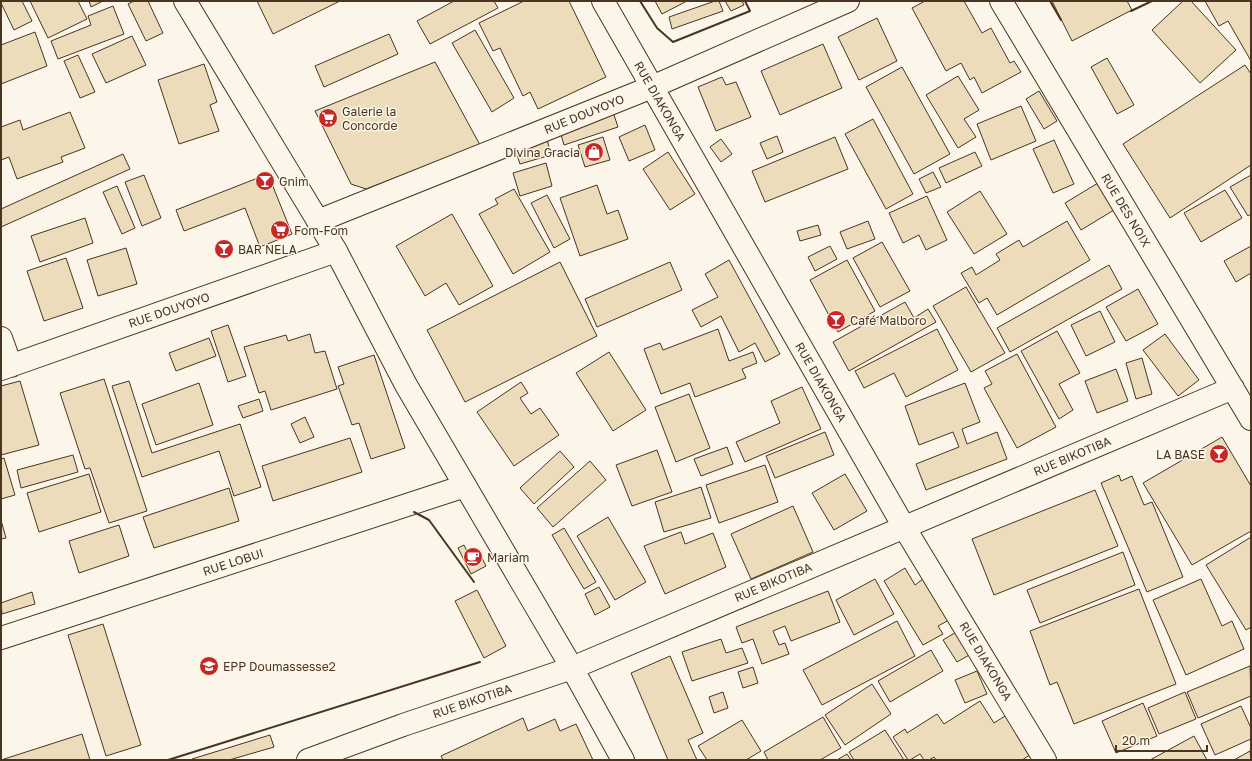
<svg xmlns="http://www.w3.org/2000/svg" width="1252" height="761" font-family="'Golos Text',sans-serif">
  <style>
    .building { fill: #ecdcbc; stroke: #4a3520 }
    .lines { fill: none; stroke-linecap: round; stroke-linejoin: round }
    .minor-casing { stroke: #4a3520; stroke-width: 24 }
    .secondary-casing { stroke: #4a3520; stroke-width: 24 }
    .minor { stroke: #fbf6e9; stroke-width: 22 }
    .secondary { stroke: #fbf6e9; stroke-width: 22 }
    .wall { stroke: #4a3520; stroke-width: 2 }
    .labels { text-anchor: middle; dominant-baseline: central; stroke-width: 3; stroke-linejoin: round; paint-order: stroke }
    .street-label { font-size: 12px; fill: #4a3520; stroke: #fbf6e9 }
    .poi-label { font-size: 12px; fill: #4a3520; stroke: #fbf6e9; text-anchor: start }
  </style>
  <rect width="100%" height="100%" fill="#fbf6e9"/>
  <!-- building -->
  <path class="building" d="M1,1H22L32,21L14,30L1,3Z
    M30,1H78L87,19L48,38Z
    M89,1H103L91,7Z
    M134,1H148L163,33L146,41L128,4Z
    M257,1H340L273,34Z
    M454,1H494L498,8L430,44L417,21Z
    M524,1H569L606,77L538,109L530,92L523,96L500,48L493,51L479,23Z
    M655,1H687L662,14Z
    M715,1H719L723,11L672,29L669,17Z
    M725,1H742L744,5L731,11Z
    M925,1H964L982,33L991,28L1010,63L1014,61L1021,72L982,93L974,77L970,80L961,63L946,71L912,8Z
    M1052,1H1127L1132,10L1072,41Z
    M1183,1H1191L1236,50L1200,83L1152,30Z
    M1205,1H1251V61L1228,21L1219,26Z
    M113,6L124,34L58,59L51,41L91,25L88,16Z
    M877,18L897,61L859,80L838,37Z
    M475,30L514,98L492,112L452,43Z
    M35,32L47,66L1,84V45Z
    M389,34L398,54L324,87L315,66Z
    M132,36L146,65L106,83L92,54Z
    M823,44L842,88L780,115L761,71Z
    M78,55L95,92L80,98L64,61Z
    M1107,58L1134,105L1117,114L1091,67Z
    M435,62L480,145L366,189L351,184L315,111Z
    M204,64L217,102L210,105L219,131L179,144L158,80Z
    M1245,65L1251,74V165L1170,218L1123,144Z
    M902,67L950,154L914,174L866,87Z
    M958,76L979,110L964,119L976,137L958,148L926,95Z
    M722,77L726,85L736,82L751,117L716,131L698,87Z
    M1039,91L1057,121L1044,129L1026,99Z
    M1021,106L1036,141L991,160L977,124Z
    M70,112L85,148L61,157L63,162L17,179L9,157L1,160V127L20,120L23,130Z
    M613,112L618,127L564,145L560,131Z
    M873,119L913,194L886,209L845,134Z
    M645,125L655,150L629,161L619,137Z
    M777,136L783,152L767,159L760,143Z
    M603,137L610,160L585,167L578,145Z
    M835,137L848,169L765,202L752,171Z
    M547,139L551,155L520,164L515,149Z
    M721,139L732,154L721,162L710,147Z
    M1054,140L1074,184L1053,193L1033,149Z
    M668,152L695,194L670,210L643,169Z
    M975,152L982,166L946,183L939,168Z
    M123,154L130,169L1,227V209Z
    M546,163L552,186L520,196L513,173Z
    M933,172L941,187L926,193L919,179Z
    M268,174L292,234L260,247L245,208L184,231L176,210Z
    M144,175L161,218L142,226L125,182Z
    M1251,175V214L1248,216L1230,187Z
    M1098,183L1114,210L1081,230L1065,203Z
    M597,185L607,214L618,210L628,239L580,256L560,198Z
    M117,186L135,228L122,234L103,192Z
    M514,189L550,252L513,274L479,214L498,204L495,199Z
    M1225,190L1242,218L1201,242L1184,213Z
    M980,191L1007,234L974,254L947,212Z
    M547,195L570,239L554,248L531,203Z
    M927,196L947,240L926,250L919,235L903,243L889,213Z
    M452,214L493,286L459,305L446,283L425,296L396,246Z
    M85,218L93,243L40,262L31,236Z
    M868,221L875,239L847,249L840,232Z
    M1067,221L1090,260L997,315L987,298L979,303L961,273L972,267L976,275L1000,260L996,254L1019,240L1023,247Z
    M818,225L821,235L800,241L797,231Z
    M882,242L910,291L880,307L853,258Z
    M830,246L837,259L815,271L808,257Z
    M1251,246V273L1236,282L1224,261Z
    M126,248L137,284L98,296L87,260Z
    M66,258L83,308L44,321L27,271Z
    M729,260L780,354L765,362L755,343L739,352L721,316L701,327L692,310L718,297L705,274Z
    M847,260L875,311L838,332L810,280Z
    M560,262L597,336L465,402L427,330Z
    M670,262L682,290L597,327L585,299Z
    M1109,265L1122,289L1010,352L997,328Z
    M966,287L1005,353L971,372L933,306Z
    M1138,289L1158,324L1126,341L1106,307Z
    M905,302L914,318L928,309L936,322L849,371L833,342Z
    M1100,311L1115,342L1086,356L1071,325Z
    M228,325L246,376L228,382L211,331Z
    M718,329L729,361L753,352L757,363L742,369L746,378L695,397L690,383L661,394L644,349L660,343L663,350Z
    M937,329L958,370L906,397L894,373L864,388L855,371Z
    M1057,331L1080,373L1059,384L1073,410L1059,419L1021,351Z
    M310,334L315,353L325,351L337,389L271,410L265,391L259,393L244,347L286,335L288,341Z
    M1165,334L1199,380L1178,396L1143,350Z
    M209,338L216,356L176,371L169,353Z
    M609,352L646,410L613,431L576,373Z
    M1017,354L1056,427L1017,448L984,388L992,384L985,371Z
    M374,355L405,448L371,459L359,423L352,425L338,386L344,384L338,367Z
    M1142,358L1152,394L1136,399L1126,363Z
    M1116,369L1128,401L1097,413L1085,381Z
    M104,379L147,511L109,523L90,468L85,469L60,393Z
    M20,381L39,445L1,455V386Z
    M129,381L152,453L240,424L261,487L234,496L219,451L142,477L112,386Z
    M521,382L528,393L520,398L531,414L540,408L559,435L514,466L477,412Z
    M199,383L213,425L156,445L142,404Z
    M965,383L980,422L962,429L967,444L997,432L1007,459L926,490L916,464L959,447L953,432L919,445L905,406Z
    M802,387L821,429L745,462L736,442L780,423L771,401Z
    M689,394L710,448L676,462L655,407Z
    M259,399L263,411L243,418L238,406Z
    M305,417L314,437L300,443L291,424Z
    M825,432L834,455L775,478L766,456Z
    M1222,437L1251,486V531L1192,565L1143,483Z
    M350,438L362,472L273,501L262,466Z
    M727,447L733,464L701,476L694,459Z
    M657,450L672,492L632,506L616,465Z
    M560,451L574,467L534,504L520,488Z
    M73,455L78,472L21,488L17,470Z
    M4,458L15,495L1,499V459Z
    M590,461L606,480L553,527L537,508Z
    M765,465L778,502L719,523L706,485Z
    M89,474L101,512L39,532L27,493Z
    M845,474L867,511L834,530L812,493Z
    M1119,475L1121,481L1132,476L1144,505L1152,502L1183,577L1147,592L1101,483Z
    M701,487L711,518L664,532L655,502Z
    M229,488L239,521L154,548L143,517Z
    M1095,490L1118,546L994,595L972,539Z
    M793,506L813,552L751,579L731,534Z
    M608,517L646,582L615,600L577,536Z
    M1,520L6,538L1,539Z
    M119,525L129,556L79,573L69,541Z
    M564,528L596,582L584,589L552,535Z
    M681,532L685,544L713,533L726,567L665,594L644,546Z
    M1251,537V627L1246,630L1206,565Z
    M464,545L469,555L478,550L486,566L471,574L458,548Z
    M1123,552L1135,585L1040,623L1027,590Z
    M905,568L915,585L923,579L949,620L938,626L943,634L923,645L884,581Z
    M875,579L894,614L854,635L836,600Z
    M1201,579L1222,626L1232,621L1244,649L1186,675L1153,600Z
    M599,587L610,607L595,615L585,594Z
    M1139,589L1176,684L1074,724L1057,682L1050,685L1030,631Z
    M477,590L506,646L484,658L455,601Z
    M828,591L840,622L791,641L785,626L773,631L779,645L785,643L789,654L762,664L753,639L742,643L736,627Z
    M32,592L35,604L2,614L1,603Z
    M897,621L915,656L822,705L803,670Z
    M103,624L141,745L106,756L68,635Z
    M958,631L971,654L957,662L943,640Z
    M721,639L726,653L742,648L748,663L692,681L682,652Z
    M931,650L943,671L890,702L878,681Z
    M670,656L703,733L688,740L697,760H668L631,673Z
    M1250,666L1251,696L1198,718L1187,692Z
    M753,667L758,683L743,688L738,672Z
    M977,671L987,694L965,703L955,680Z
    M872,684L891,714L845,745L825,715Z
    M723,692L728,708L714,713L709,697Z
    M1185,692L1196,719L1159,734L1148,708Z
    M980,701L994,723L1008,714L1033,753L1022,760H936L934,757L929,760H924L920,754L910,760H908L893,737L905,729L907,733L937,714L944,724Z
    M1143,703L1157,736L1116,753L1102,721Z
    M1241,706L1251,728V739L1215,755L1201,724Z
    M823,717L841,748L820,760H768L764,752Z
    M523,718L528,731L555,719L560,731L576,724L593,760H443L441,756Z
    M742,720L761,751L746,760H707L698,746Z
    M885,730L904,760H854L849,752Z
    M82,734L90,760H1Z
    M270,735L274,747L229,760H192V759Z
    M1194,736L1207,760H1150Z
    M1250,751L1251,760H1234Z
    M847,754L851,760H837Z"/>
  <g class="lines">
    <!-- minor casing -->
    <g class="minor-casing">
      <path id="minor" d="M603,1L904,527L1045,760
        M1001,1L1251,419
        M318,221L652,87L848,1
        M1,338L11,366
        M1,369L336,251
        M1,638L465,486
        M308,760L403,725L572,668L1233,388"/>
    </g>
    <!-- secondary casing -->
    <g class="secondary-casing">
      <path id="secondary" d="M185,1L318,221L336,251L406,385L572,668L623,760"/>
    </g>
    <!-- minor -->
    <use href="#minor" class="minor"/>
    <!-- secondary -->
    <use href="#secondary" class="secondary"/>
    <!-- wall -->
    <path class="wall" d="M640,1L657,28L673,42L750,11L745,1
      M1050,1L1061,20
      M1131,11L1152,1
      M414,512L429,520L474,582
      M168,760L480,662"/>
  </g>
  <!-- icons -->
  <defs>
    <g id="supermarket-disc" transform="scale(1)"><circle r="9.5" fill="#c62828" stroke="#fbf6e9"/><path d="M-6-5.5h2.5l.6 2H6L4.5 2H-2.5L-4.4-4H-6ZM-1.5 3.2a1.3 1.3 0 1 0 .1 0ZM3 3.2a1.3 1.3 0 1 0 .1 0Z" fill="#fff"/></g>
    <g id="shop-disc" transform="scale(1)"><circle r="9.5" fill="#c62828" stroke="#fbf6e9"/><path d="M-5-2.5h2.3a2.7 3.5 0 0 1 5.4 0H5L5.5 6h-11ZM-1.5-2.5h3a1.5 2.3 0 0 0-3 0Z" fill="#fff"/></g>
    <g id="bar-disc" transform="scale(1)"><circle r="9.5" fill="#c62828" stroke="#fbf6e9"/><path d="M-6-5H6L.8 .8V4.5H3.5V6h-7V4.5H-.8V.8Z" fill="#fff"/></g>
    <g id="cafe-disc" transform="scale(1)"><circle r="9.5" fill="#c62828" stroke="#fbf6e9"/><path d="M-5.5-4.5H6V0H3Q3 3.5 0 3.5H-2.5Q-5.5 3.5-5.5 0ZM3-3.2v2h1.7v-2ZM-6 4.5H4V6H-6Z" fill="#fff"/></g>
    <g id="school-disc" transform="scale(1)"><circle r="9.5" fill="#c62828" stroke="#fbf6e9"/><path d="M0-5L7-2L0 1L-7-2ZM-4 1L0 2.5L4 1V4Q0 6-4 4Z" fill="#fff"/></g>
  </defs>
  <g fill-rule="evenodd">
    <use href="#supermarket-disc" x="328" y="118"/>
    <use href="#shop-disc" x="594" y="152"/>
    <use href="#bar-disc" x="265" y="181"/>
    <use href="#supermarket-disc" x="280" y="230"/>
    <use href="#bar-disc" x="224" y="249"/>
    <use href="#bar-disc" x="836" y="320"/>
    <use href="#bar-disc" x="1219" y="454"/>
    <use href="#cafe-disc" x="473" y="557"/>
    <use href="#school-disc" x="209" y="666"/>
  </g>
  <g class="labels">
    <!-- street labels -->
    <g class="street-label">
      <text transform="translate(660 101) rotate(60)">RUE DIAKONGA</text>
      <text transform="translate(584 114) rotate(-22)">RUE DOUYOYO</text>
      <text transform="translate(1126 210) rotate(59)">RUE DES NOIX</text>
      <text transform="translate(169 310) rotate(-19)">RUE DOUYOYO</text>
      <text transform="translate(821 382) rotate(60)">RUE DIAKONGA</text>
      <text transform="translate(1072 456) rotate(-23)">RUE BIKOTIBA</text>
      <text transform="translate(233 562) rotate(-18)">RUE LOBUI</text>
      <text transform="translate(773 582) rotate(-23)">RUE BIKOTIBA</text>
      <text transform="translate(986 661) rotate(59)">RUE DIAKONGA</text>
      <text transform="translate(472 701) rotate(-19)">RUE BIKOTIBA</text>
    </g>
    <!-- poi labels -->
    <g class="poi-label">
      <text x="342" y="111">Galerie la<tspan x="342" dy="14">Concorde</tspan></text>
      <text x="580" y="152" text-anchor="end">Divina Gracia</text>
      <text x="279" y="181">Gnim</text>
      <text x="294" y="230">Fom-Fom</text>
      <text x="238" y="249">BAR NELA</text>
      <text x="850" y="320">Café Malboro</text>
      <text x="1205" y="454" text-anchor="end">LA BASE</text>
      <text x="487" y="557">Mariam</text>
      <text x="223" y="666">EPP Doumassesse2</text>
    </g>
  </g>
  <!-- border -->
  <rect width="1252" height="761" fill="none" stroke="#4a3520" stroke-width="4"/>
  <!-- scale -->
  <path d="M1116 745v6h91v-6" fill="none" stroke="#4a3520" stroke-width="2"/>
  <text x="1122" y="745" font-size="12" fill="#4a3520" stroke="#fbf6e9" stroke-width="3" paint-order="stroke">20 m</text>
</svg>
